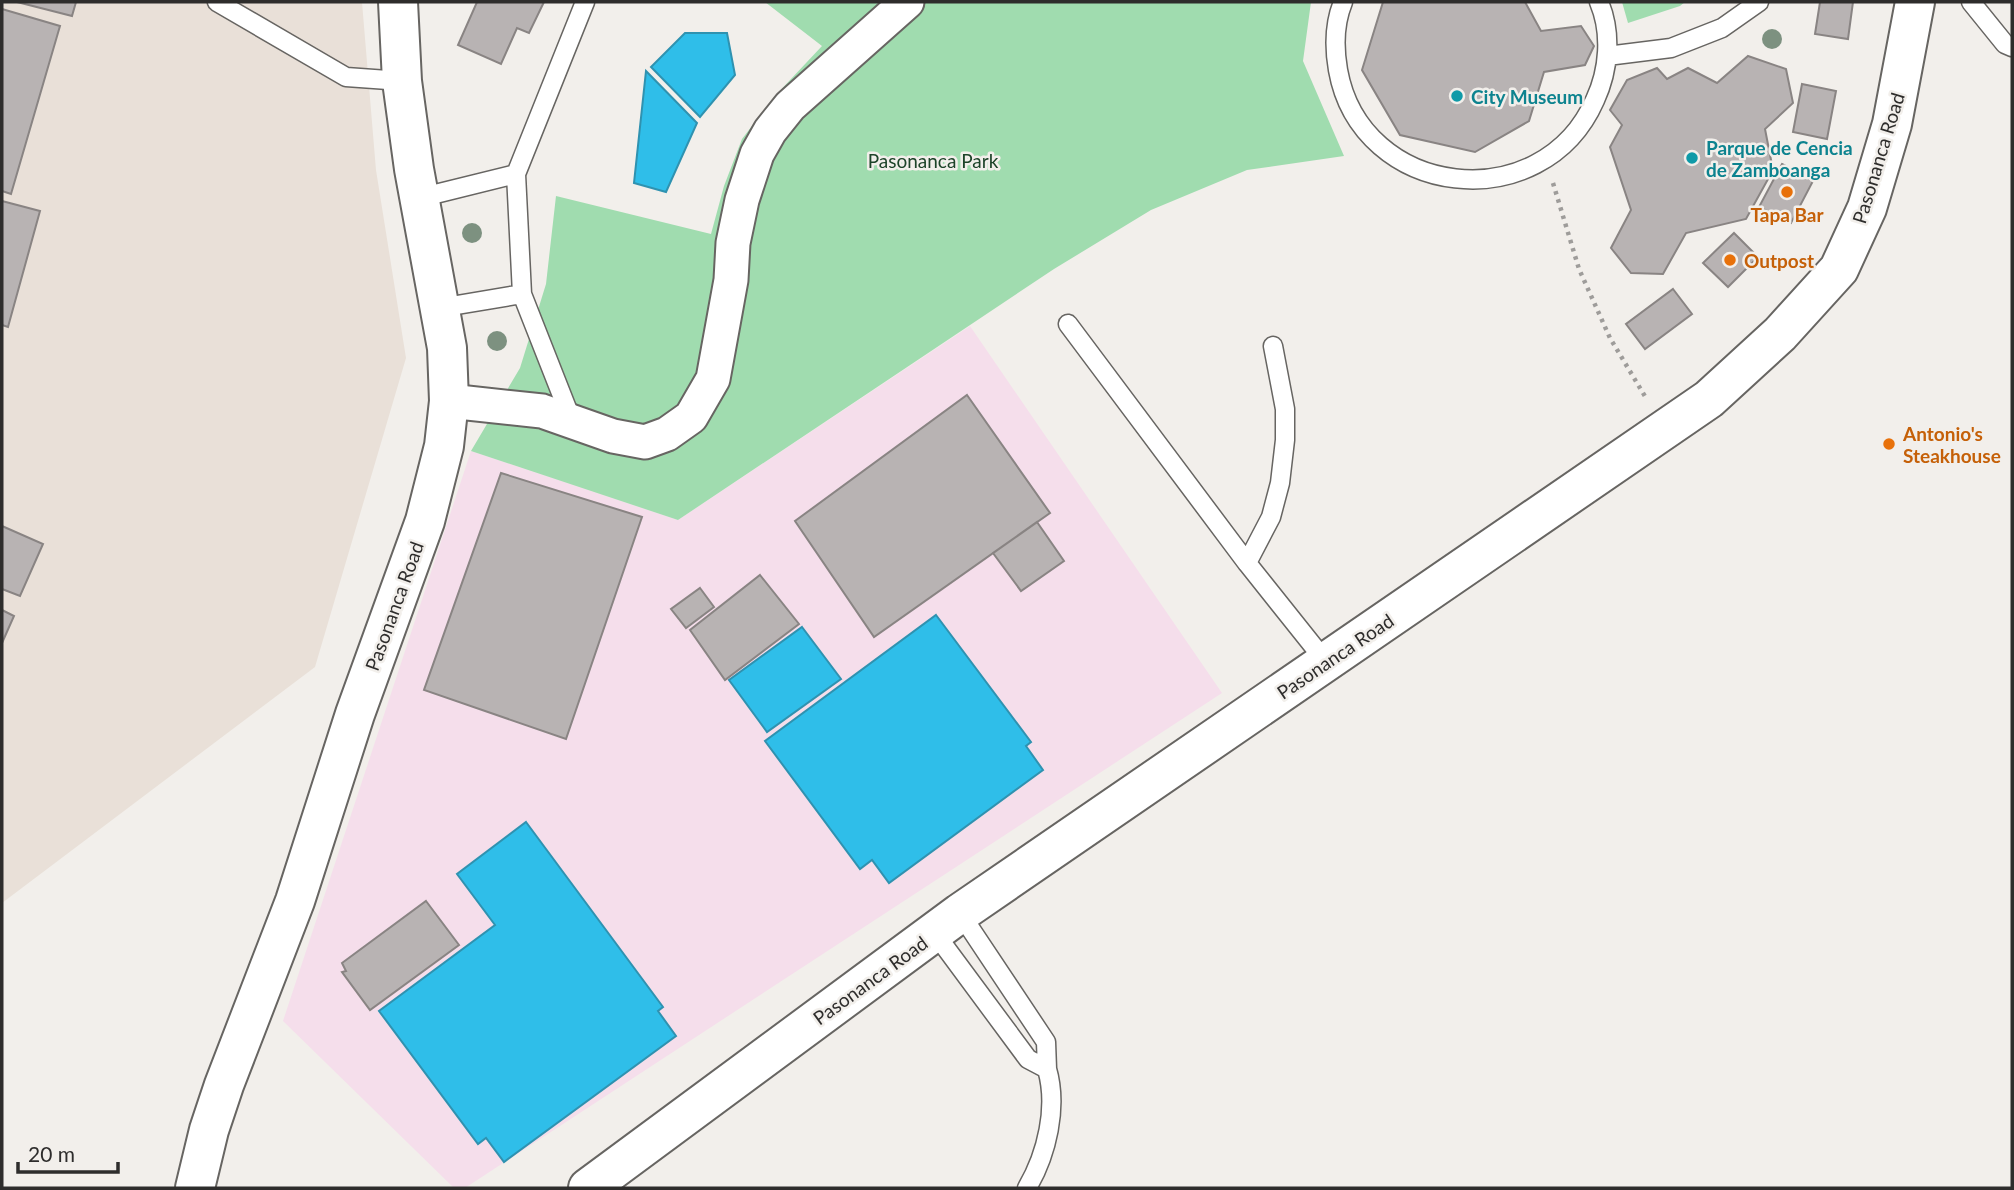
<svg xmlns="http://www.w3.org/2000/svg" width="2014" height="1190" font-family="Lato,sans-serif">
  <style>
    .built { fill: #e9e0d8 }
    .industrial { fill: #f5deeb }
    .green { fill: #a0dcaf }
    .water { fill: #2fbee9; stroke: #2f92b0; stroke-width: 2 }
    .building { fill: #b8b3b3; stroke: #898483; stroke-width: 2 }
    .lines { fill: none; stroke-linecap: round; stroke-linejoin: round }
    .lane-casing { stroke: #676562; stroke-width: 21 }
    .street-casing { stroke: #676562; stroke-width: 37 }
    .secondary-casing { stroke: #676562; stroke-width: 42 }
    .path { stroke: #9e9c9a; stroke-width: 4.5; stroke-dasharray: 3.5 5; stroke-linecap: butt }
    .lane { stroke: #fff; stroke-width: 18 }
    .street { stroke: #fff; stroke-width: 33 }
    .secondary { stroke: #fff; stroke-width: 38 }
    .tree { fill: #7d9180 }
    .culture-dot { fill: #0f9aa8; stroke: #f2efeb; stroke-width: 2.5 }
    .food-dot { fill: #e8710a; stroke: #f2efeb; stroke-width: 2.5 }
    .labels { text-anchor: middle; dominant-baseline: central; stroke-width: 5; stroke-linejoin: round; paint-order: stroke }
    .culture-label { font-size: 19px; font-weight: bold; fill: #0d838f; stroke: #f2efeb; text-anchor: start }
    .street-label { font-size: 19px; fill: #2e2d2c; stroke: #f2efeb }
    .park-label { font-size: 19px; fill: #1d4429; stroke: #f2efeb }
    .food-label { font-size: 19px; font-weight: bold; fill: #c56008; stroke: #f2efeb; text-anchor: start }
  </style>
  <rect width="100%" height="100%" fill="#f2efeb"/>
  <!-- built -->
  <path class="built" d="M2,2H362L376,170L406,358L315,667L2,903Z"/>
  <!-- industrial -->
  <path class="industrial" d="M970,326L1222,693L465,1188H454L283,1021L471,451L678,520Z"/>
  <!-- green -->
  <path class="green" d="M765,2H1311L1303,61L1344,156L1247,170L1151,210L1054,269L678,520L471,451L520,368L546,284L556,196L711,234L724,186L742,139L775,96L822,46Z
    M1622,2H1685L1680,6L1628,23Z"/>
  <!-- water -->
  <path class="water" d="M685,33H727L735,75L700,117L651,67Z
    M646,71L697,123L666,192L634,183Z
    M936,615L1031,742L1026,746L1043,770L889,883L872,860L860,869L765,741Z
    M802,627L841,679L767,732L729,680Z
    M526,822L663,1007L658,1011L676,1036L504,1162L486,1138L478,1144L379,1011L495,925L457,874Z"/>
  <!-- building -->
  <path class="building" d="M17,2H76L72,16Z
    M477,2H544L529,33L517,28L501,64L458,45Z
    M1383,2H1525L1541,31L1581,26L1594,46L1585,65L1544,72L1529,121L1475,152L1400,135L1362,70Z
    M1820,2H1853L1848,39L1815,34Z
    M2,9L60,26L11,194L2,191Z
    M1748,56L1786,69L1793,103L1765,129L1773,170L1746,219L1686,233L1663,274L1631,273L1611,248L1631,210L1610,147L1622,125L1610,110L1627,80L1657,68L1667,79L1688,68L1717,83Z
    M1802,84L1836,91L1827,139L1793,132Z
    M1782,164L1813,181L1791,223L1759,207Z
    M2,201L40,211L8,327L2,325Z
    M1734,233L1758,257L1728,287L1703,263Z
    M1673,289L1692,314L1645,349L1626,324Z
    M967,395L1050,513L874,637L795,521Z
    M501,473L642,517L566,739L424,690Z
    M1037,522L1064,561L1021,591L993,553Z
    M2,526L43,544L20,596L2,589Z
    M760,575L799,624L725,680L690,630Z
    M700,588L714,607L686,628L671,609Z
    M2,610L14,616L2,643Z
    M426,901L459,945L370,1010L342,972L346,971L342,963Z"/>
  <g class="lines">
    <!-- lane casing -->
    <g class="lane-casing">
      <path id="lane" d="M217,2L346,77L402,81
        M1343,2C1334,24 1334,47 1338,70C1361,199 1542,220 1595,100C1609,70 1612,33 1599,2
        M1971,2L2005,44L2012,47
        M1607,56L1671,48L1722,28L1759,2
        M419,198L516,174
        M439,308L522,294
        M1068,324L1247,563L1326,662
        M572,421L522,294L516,174L585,2
        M1247,563L1271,517L1280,483L1285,440V409L1273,346
        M934,932L1028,1059L1047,1069L1046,1042L960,913
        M1027,1188C1047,1154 1058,1107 1047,1069"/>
    </g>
    <!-- street casing -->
    <g class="street-casing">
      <path id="street" d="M449,401L542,411L613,436L645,442L667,434L691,417L713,379L731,280L733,243L742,200L757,154L770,131L790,106L907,2"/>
    </g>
    <!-- secondary casing -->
    <g class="secondary-casing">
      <path id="secondary" d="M195,1188L209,1130L224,1085L295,901L355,714L425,521L444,446L449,401L447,348L414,169L402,81L398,2
        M588,1188L960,913L1709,399L1780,334L1839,269L1867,208L1892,124L1915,2"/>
    </g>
    <!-- path -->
    <path class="path" d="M1553,183L1579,269L1610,338L1646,398"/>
    <!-- lane -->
    <use href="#lane" class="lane"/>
    <!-- street -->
    <use href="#street" class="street"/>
    <!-- secondary -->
    <use href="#secondary" class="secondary"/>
  </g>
  <!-- trees -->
  <g class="tree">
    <circle cx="1772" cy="39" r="10"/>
    <circle cx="472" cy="233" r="10"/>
    <circle cx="497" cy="341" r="10"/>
  </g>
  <!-- markers -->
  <g class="culture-dot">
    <circle cx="1457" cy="96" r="7"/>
    <circle cx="1692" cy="158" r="7"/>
  </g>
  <g class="food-dot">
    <circle cx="1787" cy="192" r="7"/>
    <circle cx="1730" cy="260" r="7"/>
    <circle cx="1889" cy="444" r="7"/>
  </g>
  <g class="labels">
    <!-- culture labels -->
    <g class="culture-label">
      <text x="1471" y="96">City Museum</text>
      <text x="1706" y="147">Parque de Cencia<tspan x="1706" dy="22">de Zamboanga</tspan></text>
    </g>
    <!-- street labels -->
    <g class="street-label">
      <text transform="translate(1878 158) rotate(-73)">Pasonanca Road</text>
      <text transform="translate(394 606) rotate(-70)">Pasonanca Road</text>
      <text transform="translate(1335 656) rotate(-34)">Pasonanca Road</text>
      <text transform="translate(870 980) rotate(-36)">Pasonanca Road</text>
    </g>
    <!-- park labels -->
    <g class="park-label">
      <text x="933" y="160">Pasonanca Park</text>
    </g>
    <!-- food labels -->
    <g class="food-label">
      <text x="1787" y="214" text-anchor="middle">Tapa Bar</text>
      <text x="1744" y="260">Outpost</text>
      <text x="1903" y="433">Antonio's<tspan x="1903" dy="22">Steakhouse</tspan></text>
    </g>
  </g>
  <!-- border -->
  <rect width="2014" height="1190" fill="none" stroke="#2e2d2c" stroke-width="7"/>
  <!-- scale -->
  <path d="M18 1162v10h100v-10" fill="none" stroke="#2e2d2c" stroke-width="3.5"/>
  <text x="28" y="1162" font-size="21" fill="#2e2d2c" stroke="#f2efeb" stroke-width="5" paint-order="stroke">20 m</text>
</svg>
